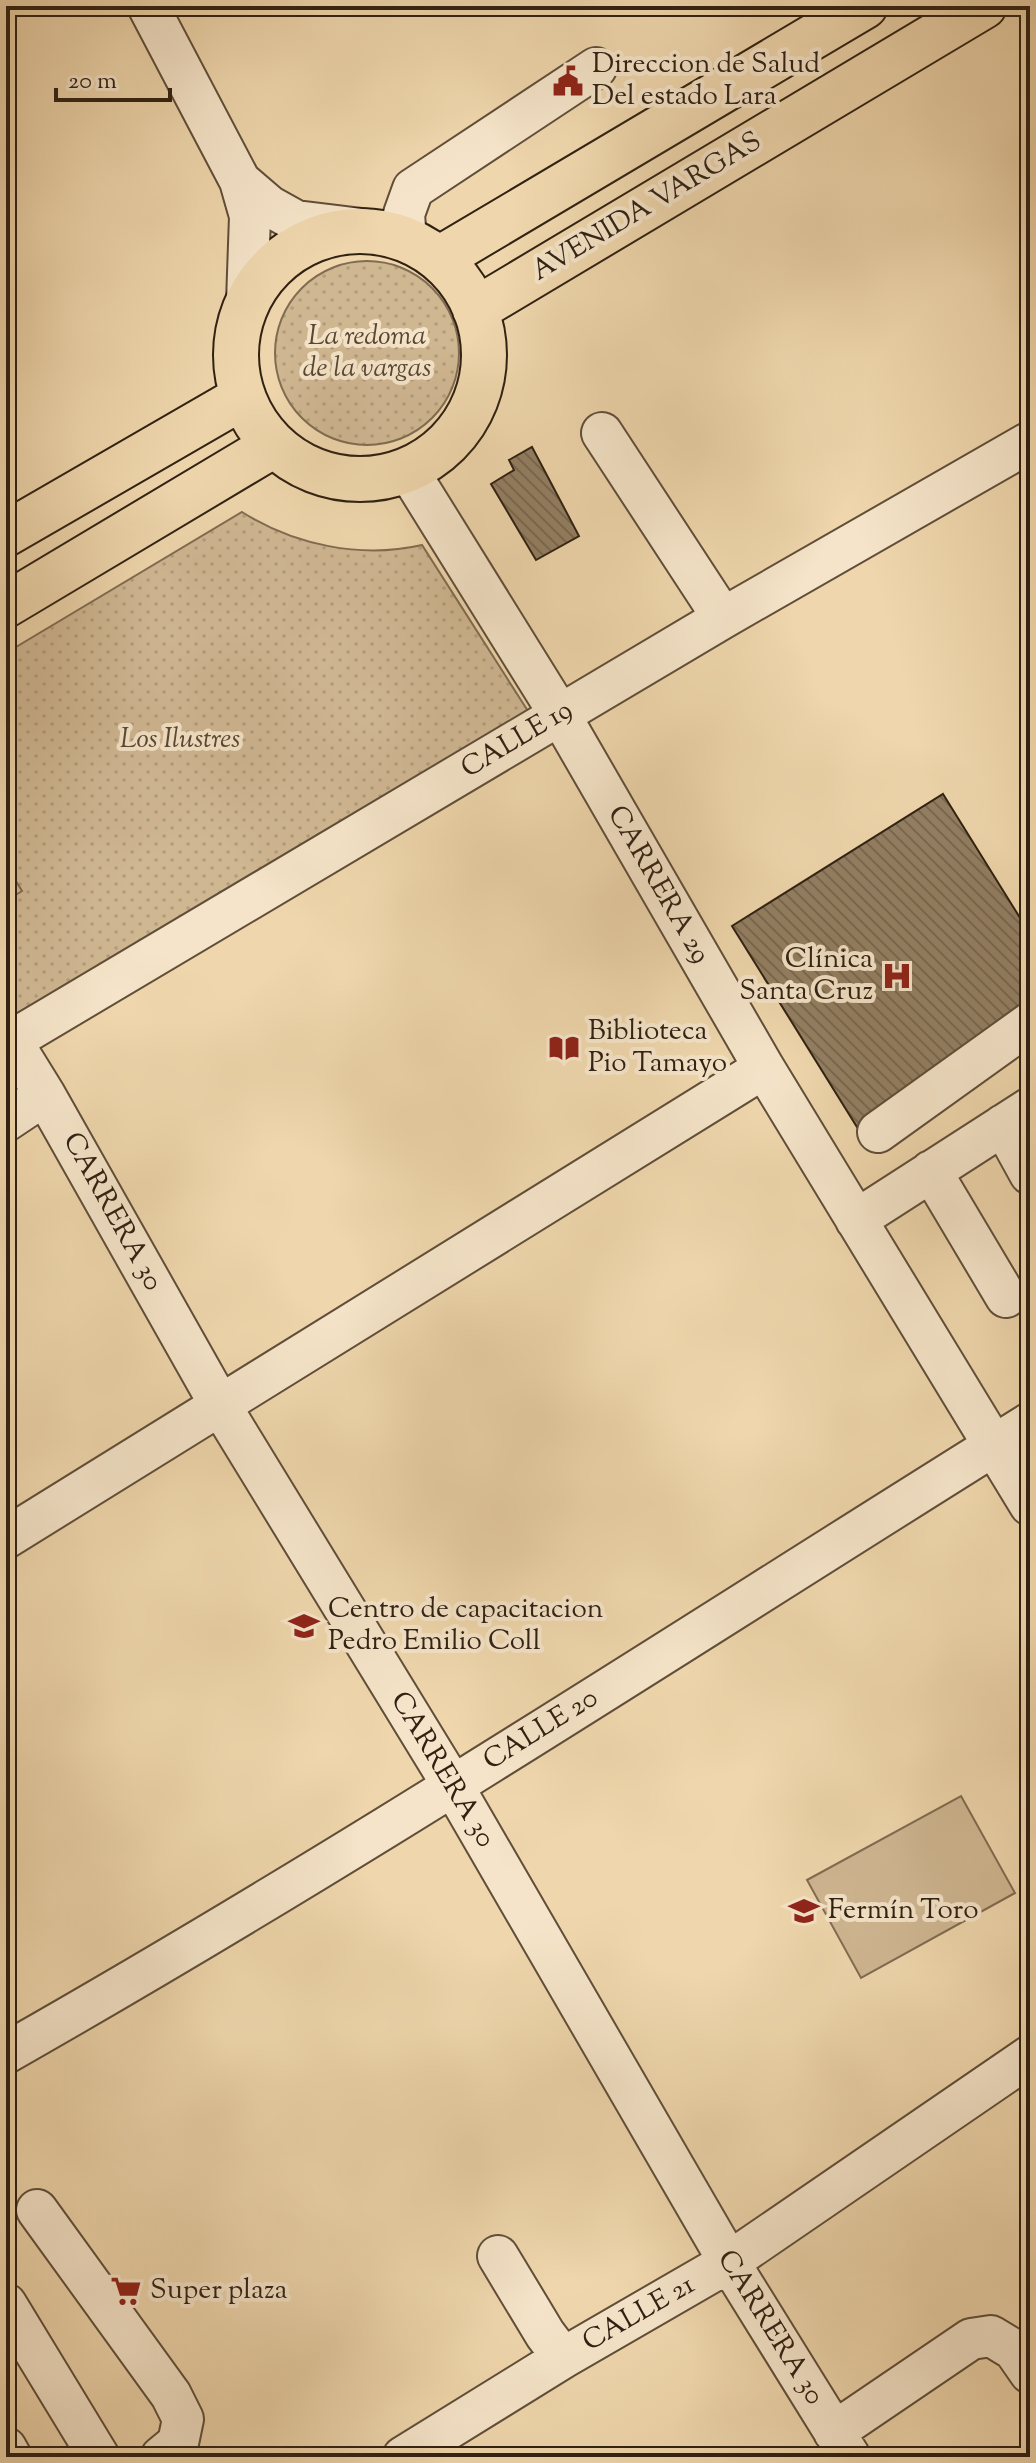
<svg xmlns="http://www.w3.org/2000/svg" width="1036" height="2463" font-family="'Sorts Mill Goudy',serif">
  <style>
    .grass { fill: url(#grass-dots); stroke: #806c52; stroke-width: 2 }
    .pitch { fill: #cfb792; stroke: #806c52; stroke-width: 2 }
    .building { fill: url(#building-back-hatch); stroke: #302113; stroke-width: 2 }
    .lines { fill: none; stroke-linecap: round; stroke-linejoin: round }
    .minor-casing { stroke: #604e39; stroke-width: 44 }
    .major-casing { stroke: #302113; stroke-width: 48 }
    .minor { stroke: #f5e4c9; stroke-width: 40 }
    .major { stroke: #efd6ac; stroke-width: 44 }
    .labels { text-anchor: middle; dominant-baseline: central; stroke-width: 8; stroke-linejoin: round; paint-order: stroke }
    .poi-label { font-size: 28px; fill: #302113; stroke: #f5e4c9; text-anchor: start }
    .street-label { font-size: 28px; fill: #302113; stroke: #f5e4c9 }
    .park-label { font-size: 28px; font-style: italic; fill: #584633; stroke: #f5e4c9 }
  </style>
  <defs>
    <pattern id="grass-dots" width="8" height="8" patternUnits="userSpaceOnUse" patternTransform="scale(2)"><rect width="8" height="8" fill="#cfb792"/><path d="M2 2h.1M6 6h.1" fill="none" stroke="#b29d7d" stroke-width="1.8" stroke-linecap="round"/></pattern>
    <pattern id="building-back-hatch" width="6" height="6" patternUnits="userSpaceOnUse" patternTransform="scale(2)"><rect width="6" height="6" fill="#937f63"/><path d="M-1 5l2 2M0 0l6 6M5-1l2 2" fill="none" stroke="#786850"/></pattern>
  </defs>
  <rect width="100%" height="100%" fill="#efd6ac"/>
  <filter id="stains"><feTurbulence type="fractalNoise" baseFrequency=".0025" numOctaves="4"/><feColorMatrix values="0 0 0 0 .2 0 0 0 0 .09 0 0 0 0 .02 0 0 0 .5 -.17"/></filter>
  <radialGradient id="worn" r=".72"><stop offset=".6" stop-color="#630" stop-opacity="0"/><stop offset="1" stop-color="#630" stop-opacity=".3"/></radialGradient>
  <!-- grass -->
  <path class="grass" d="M275 353a92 92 0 1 1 184 0a92 92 0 1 1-184 0Z
    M242,512C294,545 361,559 422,545L533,719L6,1037V653Z"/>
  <!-- pitch -->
  <path class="pitch" d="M6,865L22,891L6,901Z
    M961,1796L1015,1893L861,1978L807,1880Z"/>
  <!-- building -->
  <path class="building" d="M532,447L579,536L536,560L491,484L514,470L509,460Z
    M943,794L1030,934V1019L857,1127L732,926Z"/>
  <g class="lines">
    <!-- minor casing -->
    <g class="minor-casing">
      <path id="minor" d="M148,6L240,181L250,216L247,302
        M240,181L269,206L296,221L370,230
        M406,240L404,214L413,189L596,68
        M602,433L723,618
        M409,472L560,715L764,1068L1030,1505
        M11,1040L45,1095L220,1405L453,1786L729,2262L850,2457
        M6,1044L723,618L1030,442
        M6,1121L45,1095
        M1003,1125L1030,1174
        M878,1132L1030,1023
        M931,1171L1006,1297
        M856,1220L1030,1108
        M6,1538L764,1068
        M6,2053C355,1855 690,1635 1030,1423
        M37,2210L171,2395L183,2419L178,2443L161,2457
        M498,2256L545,2334L563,2358
        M6,2304L99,2457
        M834,2432L971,2339L991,2336L1014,2350L1030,2373
        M6,2448L11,2457
        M403,2457L563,2358L729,2262L1030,2056"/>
    </g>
    <!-- major casing -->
    <g class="major-casing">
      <path id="major" d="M236 355a124 124 0 1 1 248 0a124 124 0 1 1-248 0Z
        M439,259L865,6
        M475,310L984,6
        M6,534L243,397
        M6,605L274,445"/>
    </g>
    <!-- minor -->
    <use href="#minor" class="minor"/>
    <!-- major -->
    <use href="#major" class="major"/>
  </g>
  <!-- icons -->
  <defs>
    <g id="civic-bare" transform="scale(2.4)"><path d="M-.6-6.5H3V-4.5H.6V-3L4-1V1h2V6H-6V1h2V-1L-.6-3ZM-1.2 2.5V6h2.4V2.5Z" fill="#8f2418" stroke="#f5e4c9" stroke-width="2.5" paint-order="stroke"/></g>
    <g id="hospital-bare" transform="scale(2.4)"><path d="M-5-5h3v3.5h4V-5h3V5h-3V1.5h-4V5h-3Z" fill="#8f2418" stroke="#f5e4c9" stroke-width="2.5" paint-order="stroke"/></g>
    <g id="library-bare" transform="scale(2.4)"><path d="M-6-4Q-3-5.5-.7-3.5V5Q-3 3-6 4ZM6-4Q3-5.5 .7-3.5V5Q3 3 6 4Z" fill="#8f2418" stroke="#f5e4c9" stroke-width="2.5" paint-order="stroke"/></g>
    <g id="university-bare" transform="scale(2.4)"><path d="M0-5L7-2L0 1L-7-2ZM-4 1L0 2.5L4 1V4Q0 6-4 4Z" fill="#8f2418" stroke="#f5e4c9" stroke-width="2.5" paint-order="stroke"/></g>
    <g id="supermarket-bare" transform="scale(2.4)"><path d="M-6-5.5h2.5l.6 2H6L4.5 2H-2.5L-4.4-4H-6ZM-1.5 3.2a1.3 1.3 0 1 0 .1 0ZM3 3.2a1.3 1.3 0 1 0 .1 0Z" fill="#8f2418" stroke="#f5e4c9" stroke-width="2.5" paint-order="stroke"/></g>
  </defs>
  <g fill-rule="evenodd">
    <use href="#civic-bare" x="568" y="81"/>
    <use href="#hospital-bare" x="897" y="976"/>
    <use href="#library-bare" x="564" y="1048"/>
    <use href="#university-bare" x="304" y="1626"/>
    <use href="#university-bare" x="804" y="1911"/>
    <use href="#supermarket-bare" x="126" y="2291"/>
  </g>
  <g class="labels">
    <!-- poi labels -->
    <g class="poi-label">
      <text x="592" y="65">Direccion de Salud<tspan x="592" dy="32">Del estado Lara</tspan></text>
      <text x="873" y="960" text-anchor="end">Clínica<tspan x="873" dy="32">Santa Cruz</tspan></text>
      <text x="588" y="1032">Biblioteca<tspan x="588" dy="32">Pio Tamayo</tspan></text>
      <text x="328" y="1610">Centro de capacitacion<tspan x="328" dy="32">Pedro Emilio Coll</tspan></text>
      <text x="828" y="1911">Fermín Toro</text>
      <text x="150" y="2291">Super plaza</text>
    </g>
    <!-- street labels -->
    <g class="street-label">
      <text transform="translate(647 207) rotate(-31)">AVENIDA VARGAS</text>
      <text transform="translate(517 740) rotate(-31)">CALLE 19</text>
      <text transform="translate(658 885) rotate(60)">CARRERA 29</text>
      <text transform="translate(112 1212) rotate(61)">CARRERA 30</text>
      <text transform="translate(541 1730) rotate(-32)">CALLE 20</text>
      <text transform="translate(442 1770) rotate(59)">CARRERA 30</text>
      <text transform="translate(639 2314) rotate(-30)">CALLE 21</text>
      <text transform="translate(770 2328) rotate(58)">CARRERA 30</text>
    </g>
    <!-- park labels -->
    <g class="park-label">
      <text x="367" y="337">La redoma<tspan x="367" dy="32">de la vargas</tspan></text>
      <text x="180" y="740">Los Ilustres</text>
    </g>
  </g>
  <!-- margin -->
  <rect width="1036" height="2463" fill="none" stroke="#efd6ac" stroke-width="32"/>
  <rect x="8" y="8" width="1020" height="2447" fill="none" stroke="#302113" stroke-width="4"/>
  <rect x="16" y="16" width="1004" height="2431" fill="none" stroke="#302113" stroke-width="2"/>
  <!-- scale -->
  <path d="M56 88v12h114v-12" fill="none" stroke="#302113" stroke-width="4"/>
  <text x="68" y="88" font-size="24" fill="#302113" stroke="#f5e4c9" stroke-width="6" paint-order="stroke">20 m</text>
  <rect width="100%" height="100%" filter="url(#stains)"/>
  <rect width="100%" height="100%" fill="url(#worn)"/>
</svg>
